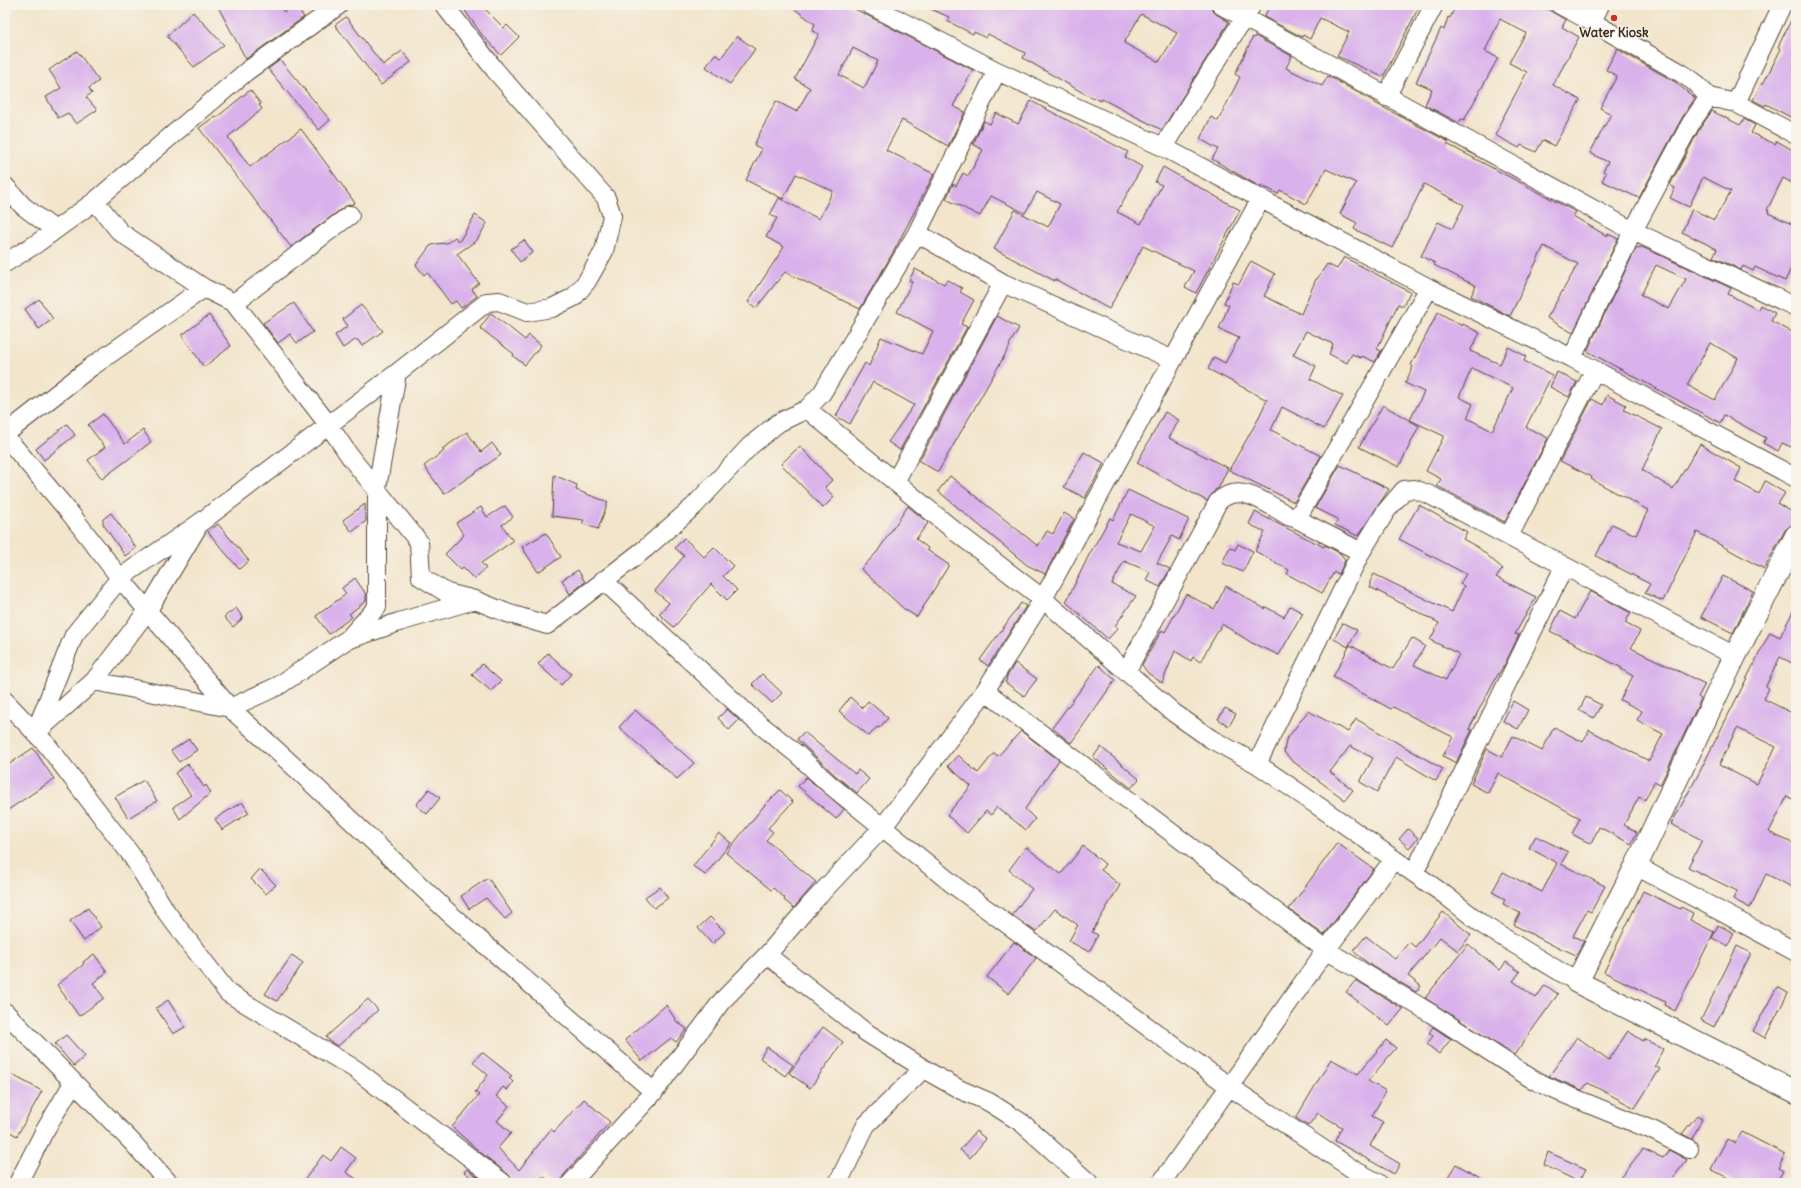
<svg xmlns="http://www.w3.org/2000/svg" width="1801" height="1188" font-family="Delius,sans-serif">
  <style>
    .building { fill: #d9b1eb; fill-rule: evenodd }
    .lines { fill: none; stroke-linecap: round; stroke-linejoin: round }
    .minor-casing { stroke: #564638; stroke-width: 20 }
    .major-casing { stroke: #564638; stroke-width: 24 }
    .minor { stroke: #fff; stroke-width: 18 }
    .major { stroke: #fff; stroke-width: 22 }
    .poi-dot { fill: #c8321e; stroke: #f7f3e8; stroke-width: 1.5 }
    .labels { text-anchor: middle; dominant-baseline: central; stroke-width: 3; stroke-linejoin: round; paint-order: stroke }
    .poi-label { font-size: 13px; font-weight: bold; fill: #3b2a1e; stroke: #f7f3e8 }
  </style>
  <rect width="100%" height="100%" fill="#f7f3e8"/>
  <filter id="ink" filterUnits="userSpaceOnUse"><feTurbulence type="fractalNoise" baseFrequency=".025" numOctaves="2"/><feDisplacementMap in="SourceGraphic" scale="8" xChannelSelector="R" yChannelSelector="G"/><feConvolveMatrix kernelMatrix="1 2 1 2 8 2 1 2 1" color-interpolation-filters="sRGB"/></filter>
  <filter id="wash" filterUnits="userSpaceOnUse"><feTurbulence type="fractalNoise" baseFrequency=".012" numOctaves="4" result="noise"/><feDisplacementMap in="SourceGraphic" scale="16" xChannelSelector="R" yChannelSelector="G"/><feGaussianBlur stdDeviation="0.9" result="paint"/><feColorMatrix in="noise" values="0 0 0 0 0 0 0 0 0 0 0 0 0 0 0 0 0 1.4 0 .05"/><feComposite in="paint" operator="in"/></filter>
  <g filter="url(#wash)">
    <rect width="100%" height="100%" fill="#f2e5cc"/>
    <g id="blocks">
      <!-- building -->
      <path class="building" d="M217,5H279L284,12L295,5L304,17L246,59Z
        M461,5H481L504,28L507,25L519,37L501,55L482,35Z
        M789,5H847L973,70L953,106L965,112L948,146L902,120L886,150L934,174L895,249L860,309L785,272L756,308L748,302L784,247L766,237L777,218L770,215L779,198L819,219L833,191L796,174L783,199L746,180L762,149L754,145L776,101L797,112L810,88L795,79L819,34L812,31L815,24ZM853,48L878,61L864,88L839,75Z
        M922,5H1211L1212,10L1216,14L1229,22L1162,130L1102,99L1101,101L1085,94L1023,58L1025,53L988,34L986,38L974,32L973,34L947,21L949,17ZM1141,14L1177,33L1159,62L1124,43Z
        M1270,5H1420L1383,77L1337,56L1349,32L1320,18L1310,39L1303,35L1302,37L1264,17Z
        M1456,5H1540L1566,20L1562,27L1579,37L1553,85L1580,100L1554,146L1543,140L1536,152L1521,145L1519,148L1495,135L1500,126L1499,125L1527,72L1509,63L1526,33L1500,19L1485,51L1498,58L1464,120L1461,119L1459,123L1425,105L1432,89L1416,82L1441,28L1444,30L1448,17L1450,18Z
        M1796,10V120L1766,104L1765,106L1753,100L1762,83L1763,84L1781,49L1778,47Z
        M193,12L224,45L194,67L167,36Z
        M346,17L383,65L402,51L411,62L381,85L335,25Z
        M737,36L755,49L730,84L706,67L715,54L721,58Z
        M1255,36L1292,56L1286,68L1322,86L1328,76L1375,102V103L1449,142L1447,144L1576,212L1573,216L1607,236L1608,234L1618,239L1573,333L1547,318L1578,264L1544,246L1510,316L1471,296L1476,286L1434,265L1435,263L1421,256L1438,222L1452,229L1464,205L1424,184L1392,248L1354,229L1357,223L1340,214L1356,183L1326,169L1306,204L1280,190L1278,194L1261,185L1260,187L1212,159L1218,149L1200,139L1211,117L1218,121L1240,77L1235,74L1253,37L1254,38Z
        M1617,49L1675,82L1695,98L1682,118L1639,198L1602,181L1606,173L1603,171L1608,162L1590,153L1611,114L1600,108L1617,76L1606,70Z
        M77,51L99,81L89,88L92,93L86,97L97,110L76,124L68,113L58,118L46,97L61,88L49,70Z
        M280,60L330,120L319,130L268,69Z
        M250,90L261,104L259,105L262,109L228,137L250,167L301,129L355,203L344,207L291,247L199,128L215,116L216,118Z
        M1031,101L1128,152L1125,157L1142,167L1117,212L1141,224L1162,185L1155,182L1163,167L1240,210L1196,293L1185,287L1194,271L1143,246L1109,309L1055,279V281L994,249L1015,210L1048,227L1060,204L1037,192L1025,213L991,196L980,216L946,199L953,184L956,186L963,173L968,176L983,150L973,144L984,121L990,124L996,113L1018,124Z
        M1712,111L1740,125L1744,119L1755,125L1751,133L1775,144L1777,141L1796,152V185L1783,178L1767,210L1769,211L1768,213L1796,226V258L1785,281L1755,267L1753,271L1743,266L1741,270L1713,257L1717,249L1682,232L1692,209L1714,220L1731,191L1703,177L1689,207L1670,198L1675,188L1670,185L1700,128Z
        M475,215L487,223L477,240L457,254L479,283L472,289L477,296L461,308L456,301L451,304L427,272L424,275L416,265L430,246L435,244L447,243L455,237L459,242Z
        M524,240L533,252L520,262L511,249Z
        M1642,247L1731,288L1728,294L1758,310L1760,305L1775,313L1771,321L1796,334V439L1791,447L1782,443L1778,451L1763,443L1766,438L1724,415L1720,423L1587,351L1636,248ZM1656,265L1686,279L1669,309L1641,295ZM1710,343L1738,358L1715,400L1687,385Z
        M1344,257L1410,292L1403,306L1398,304L1377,349L1381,351L1375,362L1362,356L1361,358L1352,354L1347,363L1329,354L1333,344L1306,331L1293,355L1316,366L1310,379L1343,396L1324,429L1282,407L1271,430L1321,456L1294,502L1229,470L1256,423L1267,400L1208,369L1214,357L1225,363L1239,338L1219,329L1229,305L1224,303L1233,282L1239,284L1251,261L1275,274L1264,296L1301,314L1316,279H1317L1327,264L1337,269Z
        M915,269L944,284L947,280L962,288L960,292L974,300L961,324L967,327L900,450L888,442L914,405L873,382L850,424L836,416L865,363L869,366L881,337L922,354L933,331L897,312L912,282L909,280Z
        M39,299L53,319L39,329L25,309Z
        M294,303L313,332L297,343L290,334L278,343L263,323Z
        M361,305L383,331L362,346L358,340H355L343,348L335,335L348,326L343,319Z
        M1438,312L1462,326L1463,324L1480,333L1470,351L1500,364L1508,347L1526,356L1524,361L1552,375L1526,427L1548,438L1505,522L1437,486L1441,479L1426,471L1444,436L1410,420L1424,392L1405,383L1413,367L1411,365ZM1472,368L1513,388L1492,431L1467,418L1473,404L1459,397Z
        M491,313L525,340L529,335L541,345L525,365L513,356L514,354L480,328Z
        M209,315L231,346L204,367L182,335Z
        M997,316L1019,328L1009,345L1010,346L938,472L919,461Z
        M1557,372L1577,382L1569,397L1550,387Z
        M1607,395L1626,405L1624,410L1662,429L1642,470L1673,489L1700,444L1741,468L1735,481L1759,494L1765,481L1785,493L1778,504L1796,514V516L1792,525L1785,530L1764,569L1697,532L1663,601L1645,593L1650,584L1596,556L1612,524L1636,535L1648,510L1591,479L1592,477L1560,461L1592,399L1603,405Z
        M1383,405L1419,426L1399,467L1359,447Z
        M1165,412L1179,420L1169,438L1228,468L1218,489H1216L1207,501L1137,463Z
        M103,414L125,444L143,430L151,442L102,479L88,460L105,447L88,425Z
        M67,424L75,435L44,460L36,449Z
        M467,432L481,452L492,443L501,455L444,494L424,466L444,451L442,449Z
        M800,446L832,480L825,487L834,497L823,508L781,464Z
        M1084,452L1104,463L1085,498L1064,487Z
        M1340,465L1389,489L1358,536L1335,525L1338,519L1315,508Z
        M554,475L577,485L576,490L608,502L598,529L582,524L584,520L552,516Z
        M950,476L1038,546L1047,531L1053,534L1064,513L1074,519L1045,574L1027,565L938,491Z
        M1128,490L1188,519V521L1179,540L1172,536L1157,563L1170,569L1160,587L1146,580L1150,572L1124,561L1112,584L1136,596L1115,626L1118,628L1108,639L1066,602L1089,555L1110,518L1113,520ZM1131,514L1155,526L1141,551L1116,542Z
        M365,504L366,521L352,532L343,520Z
        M1419,505L1467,532L1463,539L1479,548L1503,569L1496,577L1536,597L1515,634L1519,635L1505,664L1494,681L1469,729L1472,730L1456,763L1443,756L1453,737L1393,707L1391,709L1333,677L1350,645L1393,669L1412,638L1425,646L1414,665L1446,680L1459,654L1430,640L1439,623L1370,587V582L1374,574L1452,612L1464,586L1460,584L1466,574L1399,539Z
        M505,506L513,517L502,525L513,541L481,563L486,568L474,579L463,568L461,570L445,554L464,535L456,523L481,507L487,517Z
        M908,506L928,523L916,539L928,548L927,550L949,565L917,617L904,609L861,569L877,552Z
        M1255,512L1324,547L1325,545L1341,554L1345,560L1339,574L1334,572L1322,593L1287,574L1289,570L1255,551L1265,532L1249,524Z
        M111,513L136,548L125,556L103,524V519Z
        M218,524L249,561L239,569L208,532Z
        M546,533L561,557L538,572L522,547Z
        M684,538L704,557L714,547L733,566L723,576L737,590L727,600L711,584L674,627L659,614L669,603L655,591L684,556L675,548Z
        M1238,544L1253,551L1243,572L1222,563L1230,547L1235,550Z
        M578,570L585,582L570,594L562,580Z
        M1723,576L1753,591L1733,633L1701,617Z
        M355,578L366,594V601L349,614L352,617L329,634L316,616L346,594L342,588Z
        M1226,586L1265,609L1266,607L1284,617L1290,606L1303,613L1279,655L1252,643L1222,624L1200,662L1193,657L1191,661L1175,651L1162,683L1148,673L1142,665L1162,630L1165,632L1186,594L1214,609Z
        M1590,591L1631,613L1625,623L1640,631L1631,648L1705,684L1698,697L1701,699L1660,785L1654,782L1645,800L1639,797L1624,825L1637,832L1631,844L1599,827L1591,844L1572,834L1580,818L1498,773L1488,793L1471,784L1487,749L1502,757L1513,736L1542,751L1554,727L1583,742L1589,730L1649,761L1663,734L1637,720L1642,711L1620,700L1633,676L1621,669L1622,668L1550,631L1560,611L1575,619Z
        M1021,603L1026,606L988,666L980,660Z
        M1796,605V665L1780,657L1766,686L1769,688L1764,699L1796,715V801L1787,796L1769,832L1796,845V889L1766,874L1750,908L1733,899L1737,891L1688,867L1702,840L1671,824L1697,777L1770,632L1780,637ZM1737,728L1776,747L1757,784L1719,765Z
        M236,608L243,618L233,627L224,617Z
        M1343,623L1357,630L1348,647L1334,639Z
        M548,653L571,674L561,685L538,664Z
        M1015,663L1037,679L1024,696L1005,682L1007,679L1006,678Z
        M482,664L501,681L491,691L472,675Z
        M1099,665L1115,680L1071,743L1052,728Z
        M762,674L782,693L772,703L752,684Z
        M850,697L862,708L868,701L888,718L879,728L877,727L869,736L839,711Z
        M1586,697L1601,705L1594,718L1579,710Z
        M1513,701L1528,710L1518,729L1503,721Z
        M1225,708L1236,714L1229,726L1218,719Z
        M727,709L739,720L729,730L718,718Z
        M635,710L694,763L677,779L619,727Z
        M1308,711L1348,732L1356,719L1443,769L1436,781L1396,757L1377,792L1360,782L1373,758L1350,746L1330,772L1353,790L1345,800L1291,760L1284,752L1286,740Z
        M1021,731L1059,760L1025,809L1035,819L1026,830L997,807L991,815L986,811L967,833L947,815L971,786L948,766L958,755L978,773L994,753L998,756Z
        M804,732L855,774L858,770L869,779L857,793L836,776L797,739Z
        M189,739L197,750L179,762L171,751Z
        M1101,747L1139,779L1131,788L1093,757Z
        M33,748L54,779L5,812V767Z
        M188,764L204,787L206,785L211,793L180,819L173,807L191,795L175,773Z
        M806,777L844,809L836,819L798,786Z
        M144,780L157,801L128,818L115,797Z
        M429,789L440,798L427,814L416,805Z
        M780,790L793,802L768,828L773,832L766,840L816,882L794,908L784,900L785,898L773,888L771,890L726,853L763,807Z
        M242,802L249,813L222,830L215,819Z
        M1408,829L1418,838L1409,848L1399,839Z
        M719,833L731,843L705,875L693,866Z
        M1536,836L1568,852L1561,864L1605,886L1591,912L1587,910L1573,936L1584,941L1576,955L1563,949L1562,950L1514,925L1520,913L1503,904L1505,899L1492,892L1503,872L1542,892L1557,863L1529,848Z
        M1337,843L1374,869L1324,935L1289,909Z
        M1083,846L1105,864L1101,870L1120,885L1092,932L1098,935L1089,952L1069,941L1078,925L1055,909L1036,932L1012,915L1032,889L1009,870L1026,847L1061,874Z
        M260,869L276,885L266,894L251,879Z
        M488,878L512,913L505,919L486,898L469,909L461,896Z
        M660,887L668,898L654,908L645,897Z
        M1643,891L1680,909L1681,907L1693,913L1690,920L1714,932L1675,1011L1664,1005L1665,1002L1604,972Z
        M88,908L101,927L84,941L70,921Z
        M1443,912L1471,935L1458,951L1440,937L1408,976L1421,986L1416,992L1369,964L1353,951L1366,936L1395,959L1409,942L1415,947Z
        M710,917L725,932L712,944L698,928Z
        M1718,925L1734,933L1728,946L1712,938Z
        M1014,942L1036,958L1009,994L987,977Z
        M1468,944L1500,970L1506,962L1520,972L1513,981L1536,998L1545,985L1558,994L1514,1055L1425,998Z
        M1737,946L1751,953L1714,1027L1701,1020Z
        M94,954L107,972L93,983L104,998L79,1016L57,985L84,964L83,962Z
        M292,955L303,963L277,1001L265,994Z
        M1356,980L1403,1009L1389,1026L1346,992Z
        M1777,987L1788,993L1765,1038L1753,1031Z
        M368,999L378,1010L338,1046L332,1043L326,1037Z
        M168,1000L185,1027L173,1034L156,1008Z
        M666,1005L677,1022L687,1029L676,1042L671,1038L642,1061L625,1040Z
        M823,1027L843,1042L810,1088L789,1073Z
        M1433,1027L1451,1039L1439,1054L1427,1044L1433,1036L1429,1033Z
        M1628,1031L1643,1041L1644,1039L1663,1049L1655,1066L1660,1069L1635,1108L1588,1083L1582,1090L1549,1076L1577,1037L1609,1060Z
        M66,1035L85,1056L74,1066L55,1044Z
        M1386,1040L1396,1048L1368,1081L1386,1091L1372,1116L1383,1122L1370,1146L1400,1164L1394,1174L1335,1141L1342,1127L1318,1113L1308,1126L1296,1118L1331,1059L1358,1074Z
        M767,1047L793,1065L785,1076L760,1058Z
        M482,1052L512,1076L509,1078L513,1082L507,1090L503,1087L496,1096L509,1106L497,1121L511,1133L498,1148L519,1170L551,1129L554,1132L584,1099L610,1122L563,1176L561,1183H551L543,1176L537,1183H513L509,1175L480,1152L452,1127L479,1095L475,1092L488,1075L473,1062Z
        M5,1071L42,1091L17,1136L5,1129Z
        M1697,1115L1702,1119L1692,1139L1682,1134Z
        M976,1131L986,1139L970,1158L960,1150Z
        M1742,1132L1785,1154L1778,1168L1783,1171L1776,1183H1737L1711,1169L1727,1139L1735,1143Z
        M341,1147L356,1158L346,1172L362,1183H302L323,1155L331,1161Z
        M1643,1149L1663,1158L1669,1150L1687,1160L1669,1183H1616Z
        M1548,1152L1586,1169L1579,1182L1544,1165Z
        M1456,1164L1489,1183H1444Z
        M467,1169L486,1183H479L464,1172Z"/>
    </g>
  </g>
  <g filter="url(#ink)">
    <use href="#blocks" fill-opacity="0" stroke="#564638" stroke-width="1"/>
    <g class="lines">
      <!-- minor casing -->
      <g class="minor-casing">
        <path id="minor" d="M870,5L997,71L1163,147L1429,288L1572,358L1796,478
          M1221,5L1633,231L1796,307
          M1560,5L1592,22L1681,73L1693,81L1709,97
          M1592,22L1600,5
          M1386,97L1434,5
          M1736,103L1796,135
          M1163,147L1252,5
          M5,186L23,206L55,230
          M95,201L120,232L204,288
          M917,233L1003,283L1173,360
          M5,263L36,244L95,201L247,71L339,5
          M234,303L350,215
          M807,409L956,532L1043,599L1174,713L1211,739L1257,764L1324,810L1445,895L1483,925L1577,982
          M5,434L91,367L204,288L234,303L328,424L351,458L419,542L421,577L447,593L475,600L507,613L547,625L646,548L694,506L750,446L778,423L807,409L822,393L917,233L997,71
          M5,436L70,513L120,578L230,708L301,773L449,913L654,1092
          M895,482L1003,283
          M1295,518L1361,552
          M1509,536L1595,370L1572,358L1633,231L1691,123L1709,97L1736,103L1782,5
          M603,580L752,718L798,755L829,784L955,886L1230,1087L1354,1170L1378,1183
          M350,639L399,622L474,600
          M1126,672L1218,502C1239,480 1269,505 1290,517L1295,518L1299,515L1429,288
          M94,681L230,708L278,686L348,639L377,607V488L397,373
          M985,691L1326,950L1432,1014L1532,1079L1557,1091L1652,1130L1689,1149
          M5,701L47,745L132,856L167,913L228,993L355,1069L503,1183
          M39,730L94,681L148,610L197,528
          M35,733L74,635L120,578L201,522L397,373L487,302L499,301L527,312L552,308L574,297L587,281L604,251L612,216L606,198L495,70L444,5
          M1257,764L1361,552L1386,511L1404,490L1414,489L1430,495L1735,656
          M1636,866L1796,952
          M1414,873L1564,567
          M767,955L864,1031L934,1075L961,1090L989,1102L1022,1123L1089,1183
          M5,1012L131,1141L169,1183
          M18,1183L44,1132L73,1083
          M571,1183L654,1092L721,1002L767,955L810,905L883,827L985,691L1043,599L1261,198
          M838,1183L866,1125L923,1069
          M1161,1183L1326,950L1394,859"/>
      </g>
      <!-- major casing -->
      <g class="major-casing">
        <path id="major" d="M1796,536L1735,656L1636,866L1577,982L1796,1092"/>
      </g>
      <!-- minor -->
      <use href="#minor" class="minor"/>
      <!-- major -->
      <use href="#major" class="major"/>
    </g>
  </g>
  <!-- markers -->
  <circle class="poi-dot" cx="1614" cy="18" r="4"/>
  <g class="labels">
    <!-- poi labels -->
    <g class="poi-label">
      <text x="1614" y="32">Water Kiosk</text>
    </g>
  </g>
  <!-- margin -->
  <rect width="1801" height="1188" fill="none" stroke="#f7f3e8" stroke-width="20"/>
</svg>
